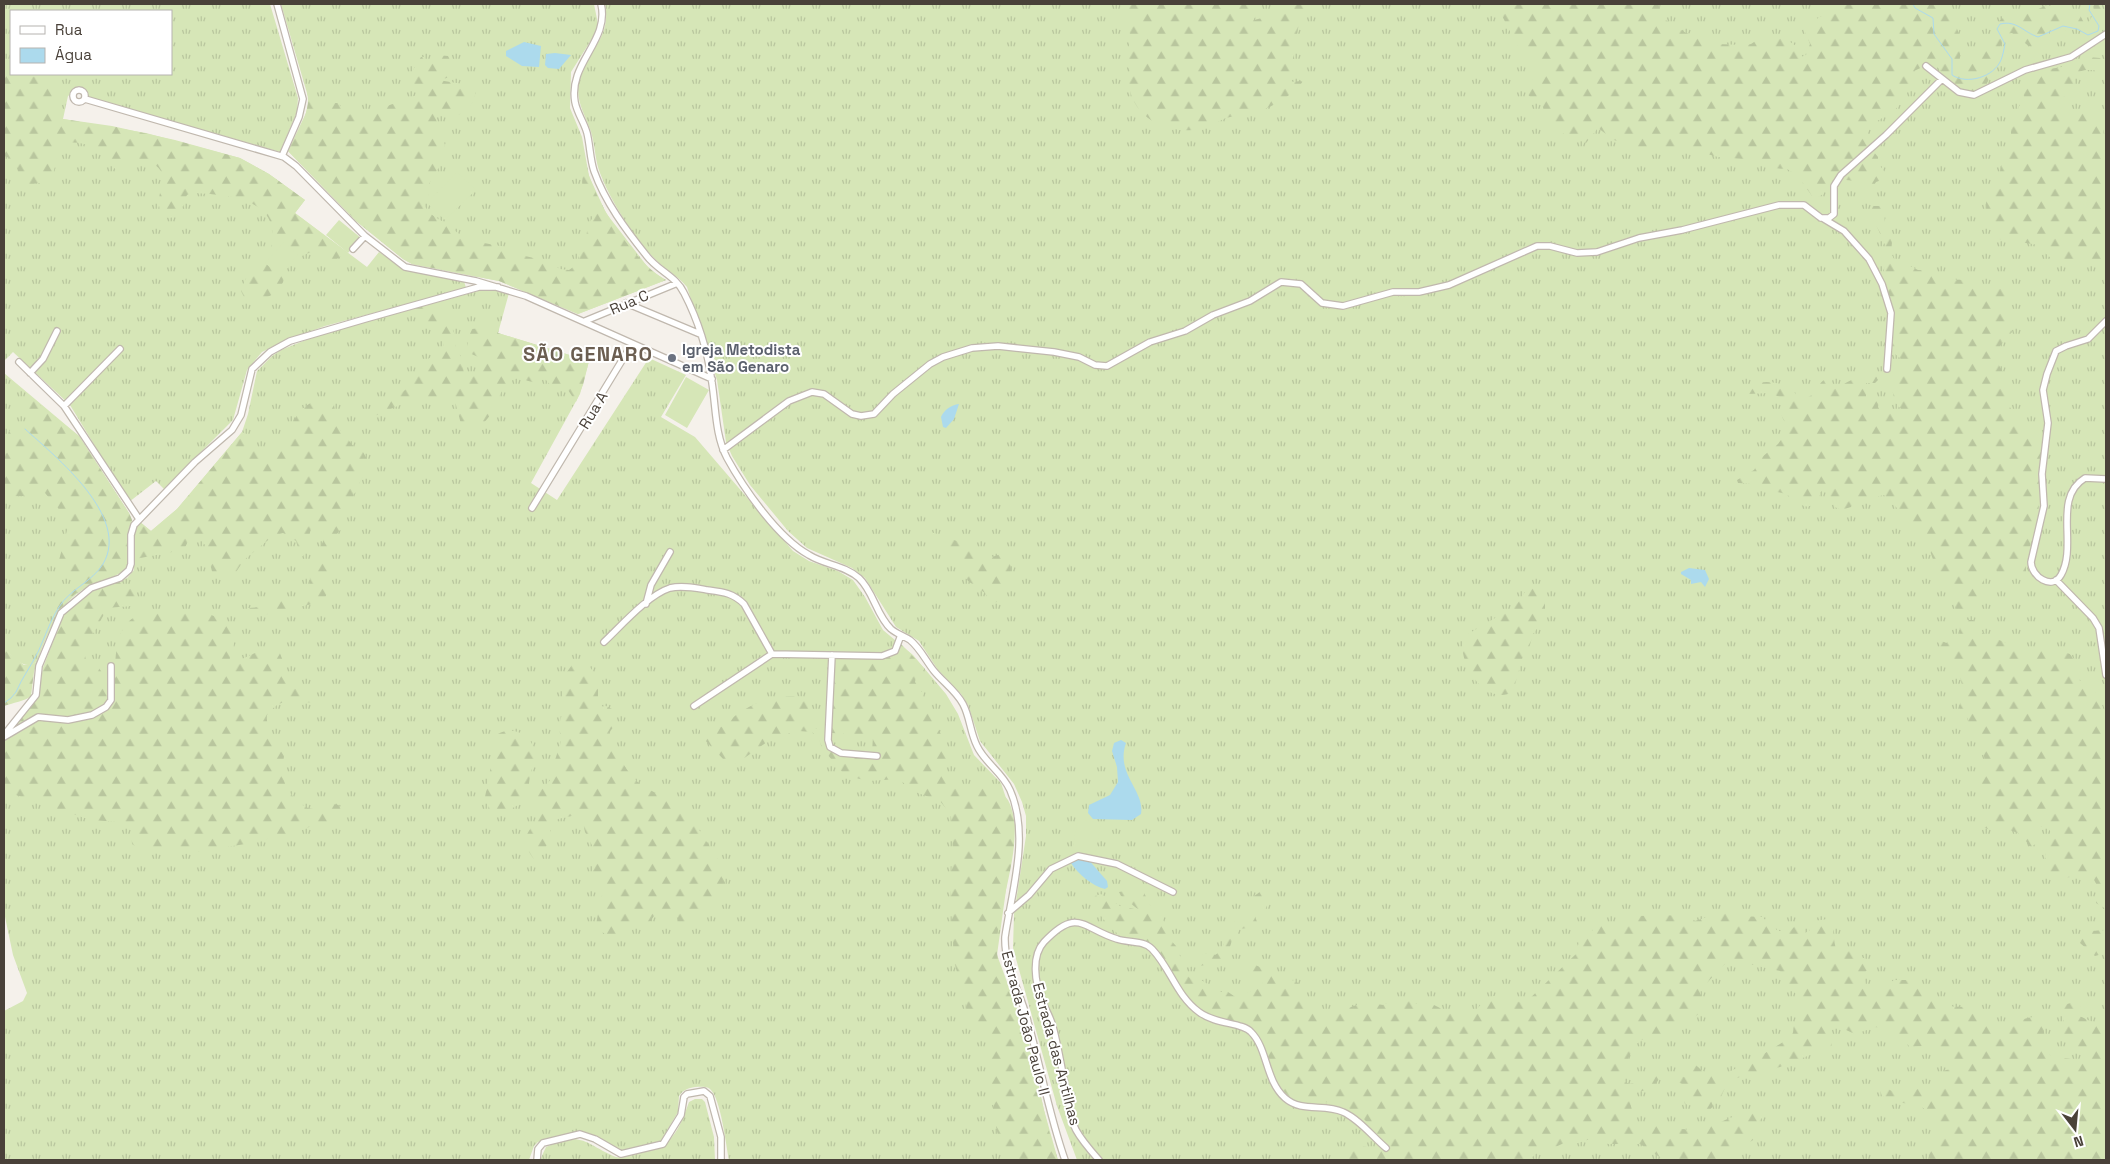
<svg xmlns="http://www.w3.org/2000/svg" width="2110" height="1164" font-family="'Space Grotesk',sans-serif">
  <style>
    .grass { fill: url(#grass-tufts); fill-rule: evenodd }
    .forest { fill: url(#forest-firs) }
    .garden { fill: #d6e6b7 }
    .water { fill: #acdaed }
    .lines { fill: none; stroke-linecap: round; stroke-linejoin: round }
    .stream { stroke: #acdaed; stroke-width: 1 }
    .minor-casing { stroke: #c0b8ae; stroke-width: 8 }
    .minor { stroke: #fff; stroke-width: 5.5 }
    .worship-dot { fill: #6b7280; stroke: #fff; stroke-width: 2 }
    .labels { text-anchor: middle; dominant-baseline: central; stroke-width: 4; stroke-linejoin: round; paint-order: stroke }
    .street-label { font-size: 15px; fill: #494139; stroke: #fff }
    .worship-label { font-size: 15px; font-weight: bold; fill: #5b616d; stroke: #fff; text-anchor: start }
    .district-label { font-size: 20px; font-weight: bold; letter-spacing: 1px; fill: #6b5e51; stroke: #fff }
  </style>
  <defs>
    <pattern id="grass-tufts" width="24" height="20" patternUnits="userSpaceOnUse" patternTransform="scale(1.25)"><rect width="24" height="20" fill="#d6e6b7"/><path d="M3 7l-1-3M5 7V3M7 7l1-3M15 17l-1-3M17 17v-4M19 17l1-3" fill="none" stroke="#b9c69e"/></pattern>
    <pattern id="forest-firs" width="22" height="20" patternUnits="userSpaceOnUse" patternTransform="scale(1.25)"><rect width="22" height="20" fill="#d6e6b7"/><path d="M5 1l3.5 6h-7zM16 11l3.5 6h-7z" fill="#b9c69e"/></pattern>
  </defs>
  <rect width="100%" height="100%" fill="#f5f1eb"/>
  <!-- grass -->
  <path class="grass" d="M4,4H270L298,98L297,112L280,152L88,97L85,91L79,89L68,96L63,119L146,133L240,158L269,174L305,200L295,213L367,267L379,252L407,271L464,281L466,288L325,326L284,341L262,352L247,370L233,420L164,489L156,481L129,502L70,405L13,352L4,361ZM11,11H171V74H11Z
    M281,4H594L598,24L595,34L571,72L570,108L582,137L589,176L606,213L650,270L666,280L578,314L499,281L412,264L403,259L356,221L288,151L306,113L309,100Z
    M605,4H2106V1160H1077L1057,1106L1013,948L1014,914L1026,836V816L1022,802L1014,784L980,741L968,705L961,694L938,670L919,641L896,627L865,578L852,568L807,548L788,531L750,485L732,456L726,442L717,380L687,287C676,274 666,270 656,260C635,240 610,200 600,173C595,160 595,145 591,132C585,114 575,101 579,81C585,51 612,40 605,4Z
    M485,289L509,293L498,333L589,361L580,394L531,483L557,500L649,358L686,375L661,417L695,437L793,551L809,561L838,571L853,580L865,597L883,630L913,655L946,694L958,714L974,755L1001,783L1015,825L997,955L1026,1033L1044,1110L1058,1160H729C726,1146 721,1098 710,1089C706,1086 700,1087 695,1087C688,1088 683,1090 679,1096L678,1112L661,1141L621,1151L593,1135L580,1131L538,1142L534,1146L529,1160H4V1011L23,1001L27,993L13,955L4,912V738L39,694L43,668L64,614L107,585L127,578L134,570V535L140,522L151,531L177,509L242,432L248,414L257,371L272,356L281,350L318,335Z
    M4,373L79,436L129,513L132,520L115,577C71,588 59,608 42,648C40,653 38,662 33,664C22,669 12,655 4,649Z
    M695,1099H702L705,1102L714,1137L715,1160H540L546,1147C583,1130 585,1144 616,1157C624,1158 632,1155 640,1153C672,1147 678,1132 689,1102Z"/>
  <!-- forest -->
  <path class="forest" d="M1120,4H1259L1254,20L1274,15L1288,4H1313V8L1299,23L1289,82L1303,81C1293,97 1264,112 1245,115C1239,116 1233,116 1226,118C1218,121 1211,127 1202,129C1165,136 1122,114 1130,70C1121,59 1131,48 1130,35C1129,24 1122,14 1120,4Z
    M1496,4H1659L1661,17L1686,33L1693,34L1700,30L1706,32V38L1716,44L1745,45L1751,44L1766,34L1780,35L1796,46L1801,57L1806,55L1810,44L1803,27L1825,14L1831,4H1940C1959,27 1963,34 1959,63L1974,53L1982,55L1991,42V28L2004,17L2034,11L2047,5L2079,13L2084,23L2089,22L2094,12L2093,4H2100L2103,16L2091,31L2083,28L2072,14H2067L2066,30L2061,34L2052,27L2049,32V36L2043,40L2049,46L2041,50L2030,47L2012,33L2006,34C1996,47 1992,107 1963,91C1950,84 1944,69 1931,63L1914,71C1903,107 1901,108 1868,126V145L1878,157V163L1887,175V178L1876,182L1873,187L1868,189C1859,180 1843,178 1831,181L1823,194L1817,198L1812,196L1797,175L1787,169L1769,168L1742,159L1718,157L1686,148H1636L1614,140L1598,128L1586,143L1552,129L1545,120L1543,107L1529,96L1522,85L1542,74V70L1520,51Z
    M437,55L448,56L453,66L450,77L443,79L438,75V80L469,85L475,90C477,99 467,113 457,115C452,116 446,114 441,113L435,116L445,145L439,167L429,184V194L423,202C428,216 439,218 449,226C462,236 460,237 478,237L484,243L505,247L525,256L547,261L560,269L569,270L579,263V255L584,251L588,225L595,214C583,198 578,184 586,164C593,200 634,263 666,280L578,314L499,281L412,264L403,259L356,221L288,151C296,135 312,111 307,93L321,103H338L347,115L376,110L423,93L422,89L413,83V70L421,57H424L427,62L431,64L435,61Z
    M2087,57L2100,58L2106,62V70C2094,73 2083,65 2074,77L2075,93L2071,96L2062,97V109C2073,114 2089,110 2099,118C2110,129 2106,237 2106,259L2061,263L2048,256L2039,245L1999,239L1987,218L1986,203L1988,196L1999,179L2003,151L2011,142V120L2024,98L2022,81L2030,77L2040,78L2044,70L2073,65Z
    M4,67L11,70V74C23,74 59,77 59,95C58,101 55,105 56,111L63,119L112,126L175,140L240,158L269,174L305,200L295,213L347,252L334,261L316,251C305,253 293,260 287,269C283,274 285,280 282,284C275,298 258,302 244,297L241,291C247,269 259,269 269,251C273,244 273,237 272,229C268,196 217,194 191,193L187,195C181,207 183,221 164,217C153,203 163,190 163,175C158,162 140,156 127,160L120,170H116C112,166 112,160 108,156C98,147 75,138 62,145L59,149L52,179L48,182L17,186L16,183C21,170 18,160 4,156Z
    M1872,206H1880L1884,208L1885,226L1892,242L1891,253L1897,265L1904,263L1918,270L1936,271L1948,279L1978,281L1986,287L2006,289L2010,292L2007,320L2012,332L2000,346L1997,362L2007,379L2009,405L2013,413L2042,440L2038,521L2026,558V575L1997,572L1994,564L1986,560C1984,581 1984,604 1963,615L1957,614L1949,586L1937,571L1929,548L1912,533L1901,512L1884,495L1854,502L1851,507L1841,510L1835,507L1828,491L1823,490L1819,493V501C1802,514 1799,500 1787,495C1777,490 1775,495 1766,485L1738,483L1737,480L1754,470L1762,457L1778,444L1783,437L1785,422C1778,413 1784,406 1780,397L1769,393L1748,394L1746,392C1753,376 1786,381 1795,393L1797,404C1802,400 1807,398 1812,395C1822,388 1815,381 1834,376L1830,387L1834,389L1861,375L1876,376L1878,380L1875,383H1866V397H1873L1879,402L1878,407L1882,414L1891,410H1903C1892,404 1892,386 1891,375L1902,370V360L1885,345L1886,336L1890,333L1893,313L1889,302L1887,279L1884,271L1885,245L1871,213Z
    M437,301L442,308L437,313L446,315L455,335L456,348L462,359L464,374L478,375L482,372L483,359L469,353C466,343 468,338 472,329L496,326L499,329L498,333L589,361L583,385L576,402L564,384L553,388L546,380L541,379L540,384L517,378C495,386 498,416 479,426L461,424L455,401L444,397L407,402L365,420L409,387L425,361L442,350C448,332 437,331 425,323C421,320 416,313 412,308Z
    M326,397L333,398L337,426L354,447L345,457L356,452H363L369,463L348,507L342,527L330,544L328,556L334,573L333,578L325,598L321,602L259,616L248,611V608C253,607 259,608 264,606C269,604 272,600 278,599C301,595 310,604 310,574L316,568C314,548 327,545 325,527L317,524L311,529C306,540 310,553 297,561L299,551L296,541L283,533L273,536L244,560L236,572L219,577L213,575L205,545L199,538L189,539L183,552H172L135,559L134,531L140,522L151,531L177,509L242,432L246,434L247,440L243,450C261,451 271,451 286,438C296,415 299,405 326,397Z
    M31,398L79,436L129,513L132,520L129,534L127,568C117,577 108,578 96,582C81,588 65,600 57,614V601L80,580L82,575L80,572H67L59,560L68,527L58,508L45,493L39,491L24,496L4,497V470L9,468L4,459L10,446L9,431L26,420Z
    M928,531L957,541L963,547L980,550L992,557L1001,554V564L1009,562C1016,576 1002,590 997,602L990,603L985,593L968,581L954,558L930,536Z
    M119,581L136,592L138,603C128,609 118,605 107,609L84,650L86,660L95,663C102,671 109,683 108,694C105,727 51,711 33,717C23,720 15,728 7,734L39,694L43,668L64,614L90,592Z
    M1537,586L1545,603V618L1533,634L1529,648L1522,659L1513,692C1484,707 1457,662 1463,637L1512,608C1524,600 1520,590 1537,586Z
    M155,609C177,609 235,608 234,642C234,650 229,657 229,665L268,647L279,651L285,666L283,677L297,690L310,689L319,699L315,703C296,701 280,696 267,715C265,730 277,744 284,756C283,764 282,772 284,780C287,793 305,814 319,808L323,802L339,805L345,819L327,828L309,827L287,836L271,837L263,841L183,854L161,848L141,850L132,844L131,830L119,822L91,820L16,795H4V739L38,719L62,721L110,706C115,700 114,691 114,683C117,647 113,618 155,609Z
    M1958,620H1973L1983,633L2004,642L2026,648H2050L2070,654L2074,659V670L2078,679L2098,694L2106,716V909L2096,903L2099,889L2093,878C2080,871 2044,890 2045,858C2045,850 2052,843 2052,835L2047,825L2036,828V844L2030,847C2013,819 2002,837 1983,827L1984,815L1989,811L1997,813L1988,796L1973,785C1991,761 1986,755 1971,732C1967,727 1969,722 1967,717C1965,714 1961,711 1959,708L1963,689L1957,665L1941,648L1937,639L1946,643L1954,638L1959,639L1960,626Z
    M901,644L925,669L916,677L915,682L930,704L936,724L947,747L946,770L962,788L987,785C993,790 1004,794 1008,800C1029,839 994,910 997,953C999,978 1018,1008 1026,1032C1038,1074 1043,1118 1058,1160H1005L1003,1157L995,1122L990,1069L991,1040L967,1010L954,961L950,884L953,852L951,816L948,811L940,801L918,793L898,779L868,781L848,776L842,772L822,748L819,739L812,732L799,731L774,737L736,764L727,763L700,735V729L706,725L725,727C730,723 732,718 736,715C756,700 783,692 807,698L811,728L825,730C825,763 854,757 879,758V753H872L873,736L832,733L835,658C855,658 893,668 901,644Z
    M4,649L24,665L35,663L39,656L34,672L31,696C26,701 12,703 4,706Z
    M578,663L587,664L598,677V707L606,706L616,711C618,724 613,729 604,737L605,741L611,742C632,781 637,789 681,801L718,860L726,885V892L704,906L691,920L677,929L678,914C669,907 656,909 651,921L618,934H606L599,931L596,926L597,919L602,895L600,885L592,872L593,847L585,832L582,818L576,815L558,819L550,829L551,839L536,862C507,827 550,829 538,798C518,800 514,814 491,812L485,797L496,740L498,734C515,724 538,738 534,759C533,768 529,776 529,786L535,788L545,786L552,778L553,766L561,742L559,725L564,707L561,680L572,665Z
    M1130,890H1143L1149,904L1162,914L1167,936L1176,946L1182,961H1200L1197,956L1211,952L1215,955C1227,949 1223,935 1230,927C1237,918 1246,912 1254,905L1253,897L1261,891L1276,898L1268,903L1263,915H1259L1257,908L1253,910L1257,922L1256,927L1239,929L1237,935L1232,940C1226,965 1210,965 1186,967L1187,975L1191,979L1203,981L1219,992H1228L1234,996L1265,987L1261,981C1251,975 1238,979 1236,965C1252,956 1268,975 1282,980C1287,982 1293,978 1298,983C1303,988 1303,998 1303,1005L1313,1012L1317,1019L1365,1002L1383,1005L1398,998L1409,999L1416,1004H1432L1448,1012L1465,1014L1475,1011L1486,999L1494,996L1525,1003L1576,954L1580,937L1591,932L1600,921L1609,923L1621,931L1631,918L1636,916L1689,915L1695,921L1720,913L1732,912L1740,916L1762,917L1778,931H1790L1795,926L1804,924L1805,933L1810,930V925L1813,921L1828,919C1836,929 1832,940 1837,951L1854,950L1861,957L1872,962L1871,967L1864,973L1866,987L1882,988L1894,980H1906L1932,994L1936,997L1938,1006L1967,1007L1974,1012L1989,1015L1993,1023C2010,1028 2022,1016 2038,1017C2053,1026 2034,1048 2050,1055C2059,1059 2069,1058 2078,1060L2082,1057L2080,1051L2062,1033L2064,1022L2061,1013L2067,1004L2082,1000L2079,1016C2091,1020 2093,1027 2106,1019V1160H1930L1927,1149L1936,1136L1937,1120L1934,1116L1919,1105L1895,1102L1882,1096L1880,1090L1888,1089L1896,1093L1918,1089L1931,1090L1936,1087L1939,1074L1946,1070L1960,1068L1947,1061L1938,1049L1925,1046L1910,1047L1900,1037L1876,1027L1855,1034L1837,1026L1830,1030L1832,1045L1830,1047L1767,1072L1740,1077L1722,1084L1725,1088L1721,1097L1711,1101L1713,1106L1710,1110L1685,1104L1682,1096L1689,1090L1688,1087L1676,1081L1674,1074L1688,1078L1689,1063L1692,1062C1700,1068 1706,1077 1718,1076C1725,1076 1785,1043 1791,1036C1795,1032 1792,1027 1795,1022C1796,1019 1800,1016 1802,1013L1798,1006V996L1790,988L1780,971L1736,961L1726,963L1700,990L1703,1008C1696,1021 1680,1021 1672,1032C1651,1038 1640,1033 1630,1055C1625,1064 1624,1071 1624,1081L1629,1084L1642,1082L1663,1073L1653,1088L1628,1095C1633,1109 1632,1128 1649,1128L1659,1120L1661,1130C1674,1126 1686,1131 1699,1129C1722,1125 1740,1108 1766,1111L1767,1113L1759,1121L1758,1132L1753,1140L1724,1160H1664L1640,1144H1608L1593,1138L1572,1145L1564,1143L1551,1149L1542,1148L1529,1160H1427L1422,1158L1419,1160H1343L1345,1149L1354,1144L1384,1151L1387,1146C1368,1123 1357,1104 1324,1102C1313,1102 1303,1105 1293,1099C1272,1085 1265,1054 1256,1032C1242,1018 1223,1025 1207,1014C1194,1006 1183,995 1175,981C1168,969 1162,951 1150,943C1142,938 1132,939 1124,937C1115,935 1094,910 1093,900L1095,896L1101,894L1120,906L1139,910L1121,896L1119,892Z
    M2106,930V953L2095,956L2080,943C2082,929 2095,931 2106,930Z"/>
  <!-- garden -->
  <path class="garden" d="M457,172L476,190L445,220L427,203Z
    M339,220L361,238L348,253L326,235Z
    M284,242L298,255L279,275L265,263Z
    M686,377L709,390L687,428L665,415Z
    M1078,819L1101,823L1095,855L1072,851Z"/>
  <!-- water -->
  <path class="water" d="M524,42L541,46L539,67L522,66L506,56V51Z
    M555,53L571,55L559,69L548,68L545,65L546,54Z
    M959,404L954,419L946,428L943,427L941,417C944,410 951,405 959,404Z
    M1689,568L1705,570L1709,579L1705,587L1701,582L1691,584V580L1681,574V572Z
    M1121,740L1126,743C1115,774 1145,790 1141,814L1132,820L1093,819L1088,813L1089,805L1110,795L1118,782L1117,767L1112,751L1114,743Z
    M1078,858H1087L1107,881L1108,887L1105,889C1092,886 1078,874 1071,863Z"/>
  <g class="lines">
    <!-- stream -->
    <path class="stream" d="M1913,4L1915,8L1933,18L1934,34L1952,59V75C1967,85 1994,77 2001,60C2003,55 2004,49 2005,44L1997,29L2000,24C2017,20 2023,32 2038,37L2063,26L2077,29L2088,35L2098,31L2099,26L2089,10L2090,4
      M4,703L11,698L16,692C22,678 31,666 38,652C45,637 50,621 59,607C70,589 92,582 103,564C131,517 56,457 25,429"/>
    <!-- minor casing -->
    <g class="minor-casing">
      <path id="minor" d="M277,4L303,99L299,117L282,156
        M601,4C610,41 568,63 575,102C577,113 584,122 587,133C590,145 590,159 594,171C605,202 626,230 646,255C658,271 676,276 684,293C698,320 708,353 712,383C716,408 715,435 727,458C744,489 778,538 809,555C825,565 844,565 859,578C874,592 876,615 891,629C897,634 904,636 910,640C920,648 926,661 934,671C943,682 956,691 963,704C970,717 970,732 977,746C985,763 1002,772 1010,790C1030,835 1012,890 1005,937C1004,967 1021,993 1028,1022C1041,1068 1049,1115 1065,1160
        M1926,66L1959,92L1974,95L2025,70L2071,57L2106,34
        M73 96a6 6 0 1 1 12 0a6 6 0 1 1-12 0Z
        M85,99L284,157L296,166L365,236L405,267L476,281L526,296L712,379
        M1824,219L1844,231L1869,259L1882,284L1891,313L1887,369
        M353,249L365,236
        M626,303L700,334
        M585,321L675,284
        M2106,321L2088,339L2066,346L2056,351L2047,374L2043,390L2048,423L2042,474L2044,506L2031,562C2031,576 2052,591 2061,575C2078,545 2052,498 2085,478L2106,479
        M19,362L64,406L139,519
        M30,373L43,359L57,331
        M64,406L120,349
        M723,450L789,401L812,392L824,394L852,414L861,416L874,414L893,394L930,364L943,357L972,348L998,346L1054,352L1079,357L1095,365L1107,366L1150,342L1185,331L1213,315L1250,301L1281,282L1301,284L1322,303L1343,306L1393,292H1419L1449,285L1537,246H1550L1577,253L1597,252L1639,238L1682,230L1779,205H1804L1821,218H1829L1834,214V186L1841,175L1886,135L1942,79
        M532,508L632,344
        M2056,580L2093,618L2099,628L2106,675
        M646,604L651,585L670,552
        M604,642C621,626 648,595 670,588C682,585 696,588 708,590C723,592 733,593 744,604L772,654
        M832,655L828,740L830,747L841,753L877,756
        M694,706L772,654L882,656L895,651L901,635
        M4,735L36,695L39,666L61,613L91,588L120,578L129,570L131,564V535L134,525L195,462L232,430L241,415L252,369L270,352L290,341L365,319L479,287H498
        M4,737L38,717L68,720L92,715L106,707L111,700V666
        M1008,913L1029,895L1051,869L1078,856L1117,864L1173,892
        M537,1160L538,1149L543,1143L580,1134L595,1139L621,1154L663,1144L681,1115L684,1097L687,1094L704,1091L710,1096L721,1137V1160
        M1099,1160C1091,1151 1082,1141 1076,1130C1070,1119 1070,1106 1067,1094C1062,1072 1059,1049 1053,1027C1051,1018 1045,1009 1042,1000C1035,983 1031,956 1044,942C1078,906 1083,929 1117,939C1128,943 1143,940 1152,949C1171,969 1176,995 1199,1012C1216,1025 1242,1022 1251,1032C1268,1049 1265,1080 1285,1098C1302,1113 1324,1103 1343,1112C1359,1119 1373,1137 1386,1148"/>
    </g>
    <!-- minor -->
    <use href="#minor" class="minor"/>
  </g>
  <!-- markers -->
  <circle class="worship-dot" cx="672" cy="358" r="5"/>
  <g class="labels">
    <!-- street labels -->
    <g class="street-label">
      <text transform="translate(629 302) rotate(-23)">Rua C</text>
      <text transform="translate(593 410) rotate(-59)">Rua A</text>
      <text transform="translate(1026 1023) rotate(75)">Estrada João Paulo II</text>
      <text transform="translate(1057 1054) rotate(75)">Estrada das Antilhas</text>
    </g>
    <!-- worship labels -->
    <g class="worship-label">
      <text x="682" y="349">Igreja Metodista<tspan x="682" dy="17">em São Genaro</tspan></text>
    </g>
    <!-- district labels -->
    <g class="district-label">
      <text x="588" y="354">SÃO GENARO</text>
    </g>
  </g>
  <!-- border -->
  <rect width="2110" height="1164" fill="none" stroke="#494139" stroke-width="10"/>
  <!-- legend -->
  <rect x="10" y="10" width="162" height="65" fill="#ffffff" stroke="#b6b3b0"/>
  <rect x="20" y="26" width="25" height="8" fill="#ffffff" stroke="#b6b3b0"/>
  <text x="55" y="35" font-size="15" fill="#494139">Rua</text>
  <rect x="20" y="48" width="25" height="15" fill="#acdaed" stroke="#b6b3b0"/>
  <text x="55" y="60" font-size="15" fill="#494139">Água</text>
  <!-- north arrow -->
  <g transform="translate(2075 1129) rotate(164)" stroke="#ffffff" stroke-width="4" paint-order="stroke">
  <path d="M0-4L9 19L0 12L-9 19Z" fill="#494139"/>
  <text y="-8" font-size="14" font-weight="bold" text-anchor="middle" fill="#494139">N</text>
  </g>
</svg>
